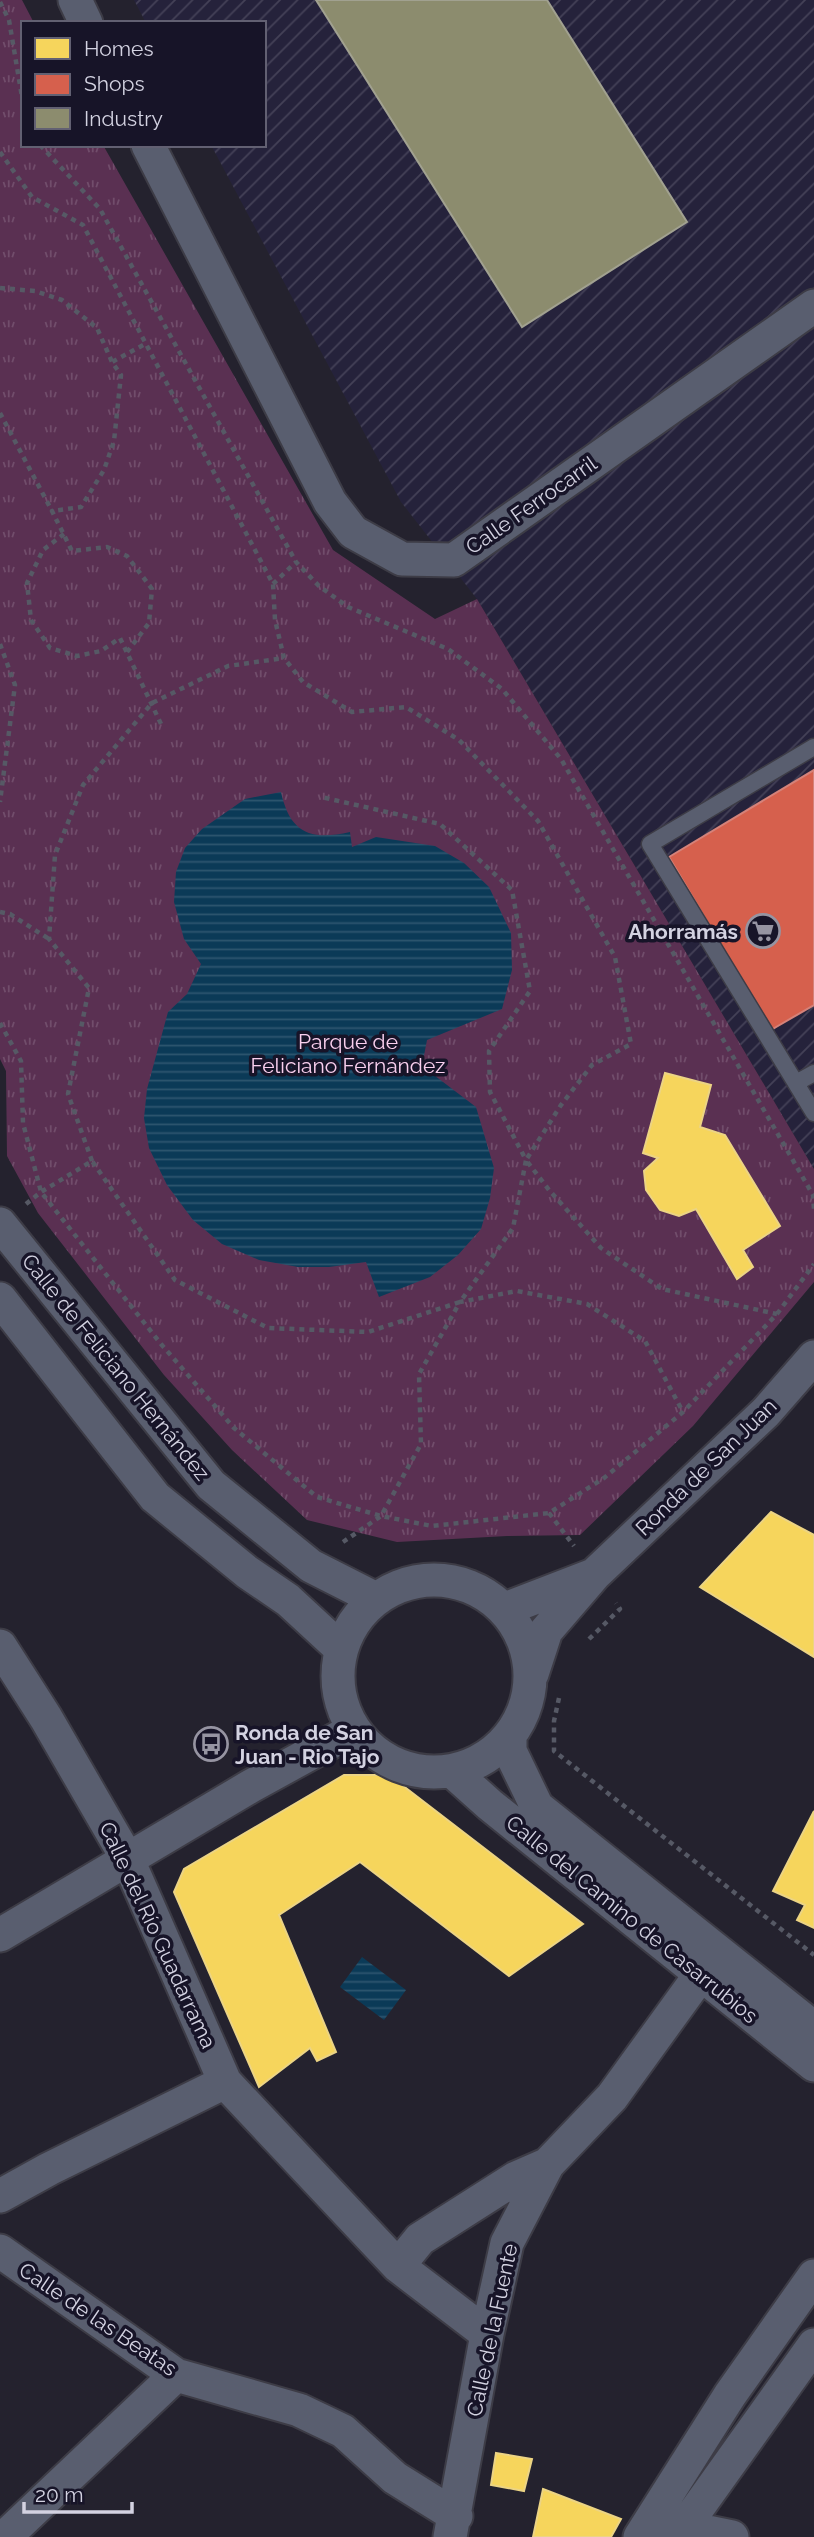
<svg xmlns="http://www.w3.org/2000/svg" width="814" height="2537" font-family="Raleway,sans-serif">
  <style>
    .industrial { fill: url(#industrial-furrows) }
    .park { fill: url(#park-tufts) }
    .water { fill: url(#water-rules) }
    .homes { fill: #f6d55c; stroke: #ecd484; stroke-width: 2 }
    .shops { fill: #d6604d; stroke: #d58279; stroke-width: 2 }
    .industry { fill: #8c8c6e; stroke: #a1a190; stroke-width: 2 }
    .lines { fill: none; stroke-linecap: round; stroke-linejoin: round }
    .service-casing { stroke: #3d3c46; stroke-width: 19 }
    .minor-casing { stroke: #3d3c46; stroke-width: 37 }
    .path { stroke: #565965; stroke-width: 4.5; stroke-dasharray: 5 5; stroke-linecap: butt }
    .service { stroke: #595e6f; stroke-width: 16 }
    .minor { stroke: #595e6f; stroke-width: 33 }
    .labels { text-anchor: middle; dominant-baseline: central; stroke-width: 7; stroke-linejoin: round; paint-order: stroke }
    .street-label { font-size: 21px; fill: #d3d2e1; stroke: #171428 }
    .poi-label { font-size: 21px; font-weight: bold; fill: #d3d2e1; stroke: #171428; text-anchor: end }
    .park-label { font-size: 21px; fill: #f9cfee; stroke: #171428 }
  </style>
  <defs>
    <pattern id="industrial-furrows" width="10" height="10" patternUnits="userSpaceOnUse" patternTransform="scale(1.75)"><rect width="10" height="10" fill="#25223b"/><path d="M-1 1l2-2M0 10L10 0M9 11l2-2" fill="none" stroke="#444157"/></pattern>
    <pattern id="park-tufts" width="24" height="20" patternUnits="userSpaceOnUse" patternTransform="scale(1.75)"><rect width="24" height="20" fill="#5a3052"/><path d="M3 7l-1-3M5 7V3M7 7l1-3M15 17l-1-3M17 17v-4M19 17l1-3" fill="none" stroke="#714d6b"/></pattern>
    <pattern id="water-rules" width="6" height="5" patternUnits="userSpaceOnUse" patternTransform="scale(1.75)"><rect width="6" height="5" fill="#0b3a57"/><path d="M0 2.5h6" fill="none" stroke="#2e566f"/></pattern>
  </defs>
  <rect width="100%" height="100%" fill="#24222e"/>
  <!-- industrial -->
  <path class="industrial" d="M134,0H814V1169L477,599L401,502L211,145H264V23H146Z"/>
  <!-- park -->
  <path class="park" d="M0,0H22L34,23H23V145H103L333,550L435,619L477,599L814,1169V1282L693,1426L580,1535L507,1536L397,1542L307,1520L232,1450L164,1375L38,1213L7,1156L6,1071L0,1059Z"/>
  <!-- water -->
  <path class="water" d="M281,792C290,833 310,841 350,832L352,847L376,837L435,846L464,863L489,887L511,933L512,970L502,1009L427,1040L422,1066L476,1107L494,1168L490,1198L481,1229L458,1255L430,1277L379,1297L366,1262L329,1267H298L259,1260L222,1244L193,1220L167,1185L149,1148L144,1118L147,1089L168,1012L187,994L201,964L184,939L174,902L176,872L185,848L202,829L245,799Z
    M362,1957L406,1990L384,2020L340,1987Z"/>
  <!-- homes -->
  <path class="homes" d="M665,1073L711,1085L700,1127L725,1135L780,1226L743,1250L753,1267L737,1279L696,1209L679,1216L660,1210L646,1190L644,1171L658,1158L643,1153Z
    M771,1512L814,1535V1657L700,1587Z
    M344,1775H389L583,1924L509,1976L360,1862L279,1915L336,2052L317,2061L310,2048L259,2087L174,1892L184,1869Z
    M814,1811V1928L797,1920L805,1905L773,1891Z
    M496,2453L532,2459L524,2491L491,2485Z
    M543,2489L621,2519L611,2537H533Z"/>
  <!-- shops -->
  <path class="shops" d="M814,770V1005L771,1030L669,857Z"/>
  <!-- industry -->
  <path class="industry" d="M316,0H547L687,222L522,327Z"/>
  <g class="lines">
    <!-- service casing -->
    <g class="service-casing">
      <path id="service" d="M814,747L650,844L814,1113
        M796,1083L814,1073"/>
    </g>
    <!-- minor casing -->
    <g class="minor-casing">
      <path id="minor" d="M75,0L86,23
        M148,145L330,502L353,532L402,559L454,560L814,306
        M0,1224L211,1485L311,1566L376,1599
        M0,1299L155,1497L247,1572L288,1600L341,1649
        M338 1676a96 96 0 1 1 192 0a96 96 0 1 1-192 0Z
        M505,1609L591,1576
        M0,1646L46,1718L128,1860L225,2082L398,2266L487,2334
        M532,1674L546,1631L595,1574L766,1412L814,1357
        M510,1737V1751L537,1807L814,2028
        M452,1771L490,1805L814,2065
        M0,1935L251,1786L353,1730
        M0,2196L49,2169L225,2082
        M0,2251L176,2375L299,2410L343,2431L395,2478L456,2516
        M398,2266L420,2239L516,2178L548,2164
        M664,2525L683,2527L732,2537
        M5,2537L176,2375
        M450,2537L487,2334L507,2243L548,2164L612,2097L701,1974
        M640,2537L730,2395L814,2276
        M677,2537L814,2345"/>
    </g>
    <!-- path -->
    <path class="path" d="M0,2L9,20L23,103
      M40,145L100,209L296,562L319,586L348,607L448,649L502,689L561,759L813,1195L814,1210
      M0,152L32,197L83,225L273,584L275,620L284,658L303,682L352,712L406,707L459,740L538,821L615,957L631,1044L592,1065L561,1105L526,1160L549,1190L601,1248L662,1289L777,1314
      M0,288L35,291L62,300L97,328L112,362
      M0,413L52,511
      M64,534L43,550L27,583L31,620L50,648L77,656L101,651L120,638L162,726
      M273,584L296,562
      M0,644L15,685L0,802
      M127,652L149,623L152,589L127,556L107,547L72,551L52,511L81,507L104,470L114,441L121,375L112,362L145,344
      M0,912L10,914L49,939
      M0,1023L21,1061L23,1123L41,1192L161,1344L234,1428L317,1497L381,1516L432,1526L549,1513L604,1478L683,1412L777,1314L814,1264
      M92,1161L68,1094L89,988L49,939L55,855L83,785L152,703L228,666L284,658
      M26,1204L41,1192L92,1161L175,1280L268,1328L368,1332L460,1302L513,1228L526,1160L490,1092L489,1051L530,991L512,890L440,824L321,797
      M549,1513L574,1546
      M343,1542L381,1516L421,1444L419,1374L460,1302L517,1291L587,1304L645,1341L683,1412
      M589,1639L620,1609L616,1603
      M559,1698L554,1721V1751L814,1955"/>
    <!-- service -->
    <use href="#service" class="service"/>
    <!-- minor -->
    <use href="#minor" class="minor"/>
  </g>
  <!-- icons -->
  <defs>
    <g id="supermarket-ring" transform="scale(1.75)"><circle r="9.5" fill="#171428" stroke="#9694a2" stroke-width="1.5"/><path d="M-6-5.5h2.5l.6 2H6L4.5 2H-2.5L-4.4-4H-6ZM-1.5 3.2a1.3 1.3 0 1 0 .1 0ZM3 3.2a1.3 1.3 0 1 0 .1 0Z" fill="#9694a2"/></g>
    <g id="bus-ring" transform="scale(1.75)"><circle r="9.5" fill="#171428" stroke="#9694a2" stroke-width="1.5"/><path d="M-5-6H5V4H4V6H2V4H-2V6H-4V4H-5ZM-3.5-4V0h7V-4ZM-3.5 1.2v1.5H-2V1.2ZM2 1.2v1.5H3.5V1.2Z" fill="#9694a2"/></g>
  </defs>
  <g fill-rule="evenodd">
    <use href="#supermarket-ring" x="763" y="931"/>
    <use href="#bus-ring" x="211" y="1744"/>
  </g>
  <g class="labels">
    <!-- street labels -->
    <g class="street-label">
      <text transform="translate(531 505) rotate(-35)">Calle Ferrocarril</text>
      <text transform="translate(116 1367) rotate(51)">Calle de Feliciano Hernández</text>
      <text transform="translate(706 1467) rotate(-44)">Ronda de San Juan</text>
      <text transform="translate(632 1919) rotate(39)">Calle del Camino de Casarrubios</text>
      <text transform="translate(158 1935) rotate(65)">Calle del Río Guadarrama</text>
      <text transform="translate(98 2319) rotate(34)">Calle de las Beatas</text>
      <text transform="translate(492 2330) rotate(-78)">Calle de la Fuente</text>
    </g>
    <!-- poi labels -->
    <g class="poi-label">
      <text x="738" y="931">Ahorramás</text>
      <text x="235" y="1732" text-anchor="start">Ronda de San<tspan x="235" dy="24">Juan - Rio Tajo</tspan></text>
    </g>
    <!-- park labels -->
    <g class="park-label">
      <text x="348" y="1041">Parque de<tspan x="348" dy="24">Feliciano Fernández</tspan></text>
    </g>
  </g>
  <!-- legend -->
  <rect x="21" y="21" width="245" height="126" fill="#171428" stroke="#626072" stroke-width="2"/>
  <rect x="35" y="38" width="35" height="21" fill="#f6d55c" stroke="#626072" stroke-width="2"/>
  <text x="84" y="56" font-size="21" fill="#d3d2e1">Homes</text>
  <rect x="35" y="74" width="35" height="21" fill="#d6604d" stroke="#626072" stroke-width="2"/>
  <text x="84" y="91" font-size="21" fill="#d3d2e1">Shops</text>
  <rect x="35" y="108" width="35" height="21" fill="#8c8c6e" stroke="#626072" stroke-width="2"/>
  <text x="84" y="126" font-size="21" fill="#d3d2e1">Industry</text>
  <!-- scale -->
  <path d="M24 2502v10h108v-10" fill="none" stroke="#d3d2e1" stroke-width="3.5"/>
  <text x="35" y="2502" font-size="21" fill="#d3d2e1" stroke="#171428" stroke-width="5" paint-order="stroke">20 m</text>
</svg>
